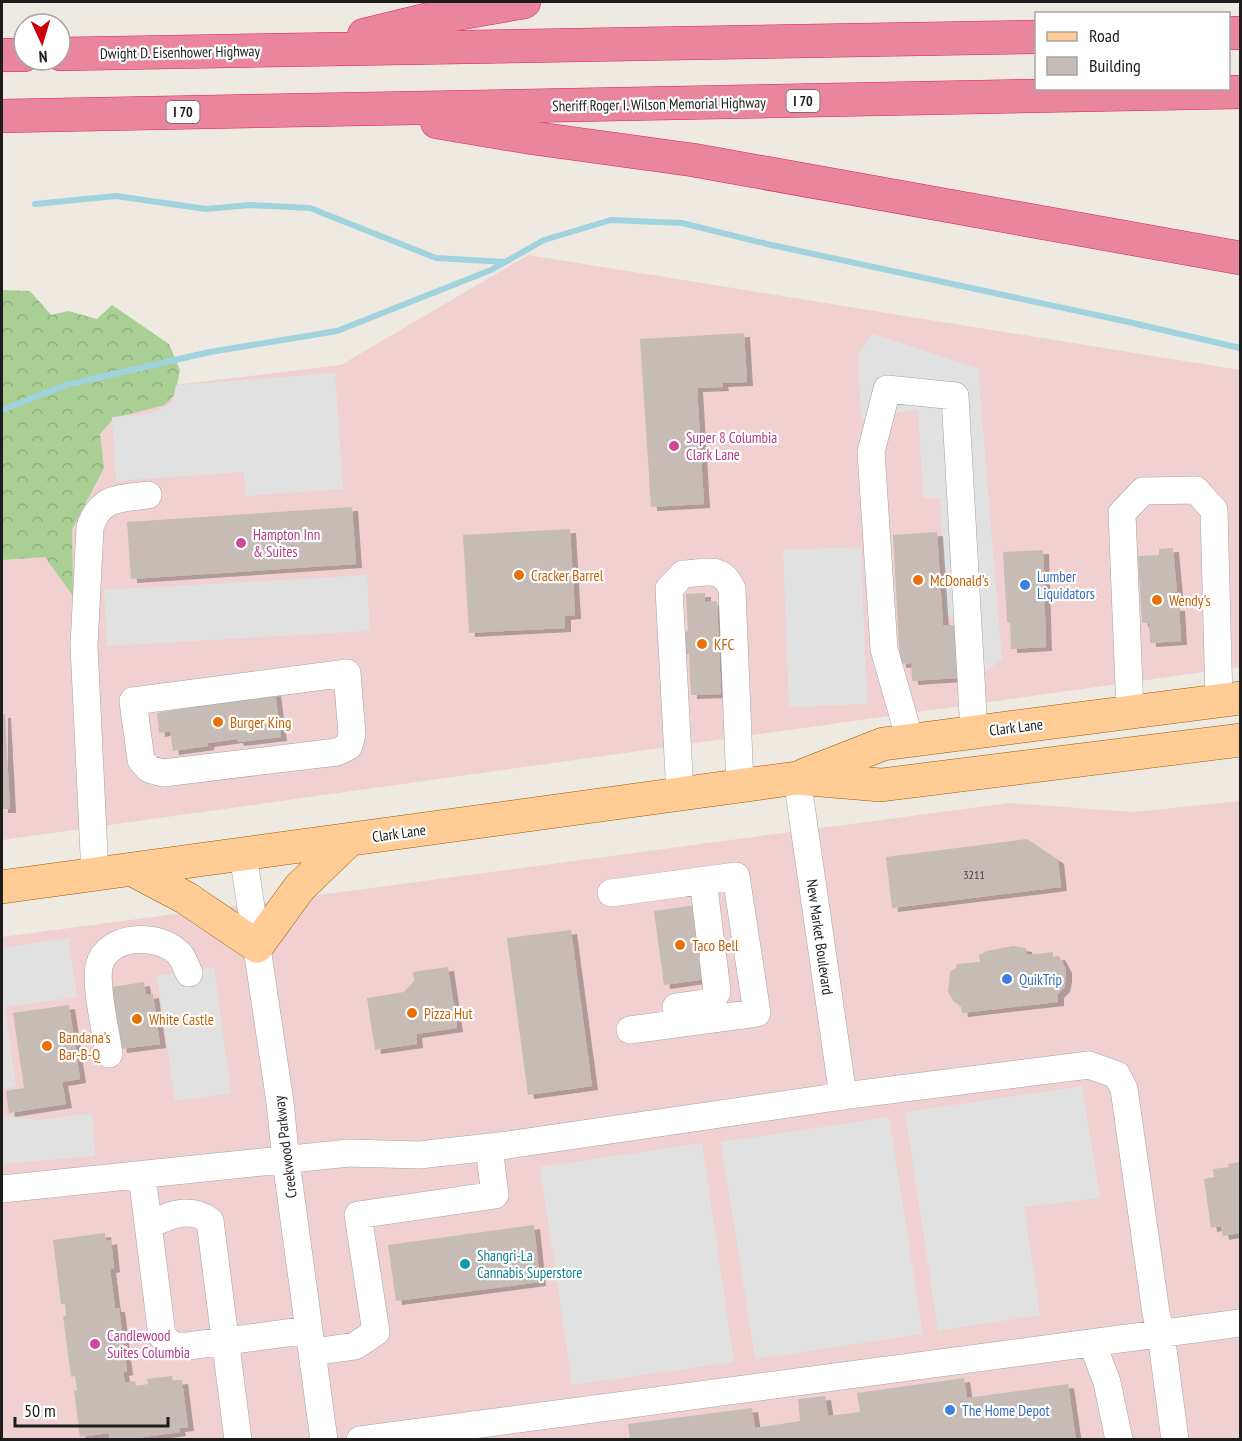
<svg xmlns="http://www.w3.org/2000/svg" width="1242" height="1441" font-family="'PT Sans Narrow',sans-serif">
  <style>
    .commercial { fill: #f0d0d0 }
    .forest { fill: url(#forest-crowns) }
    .parking { fill: #e1e1e1 }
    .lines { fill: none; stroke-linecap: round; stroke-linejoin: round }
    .stream { stroke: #a0d3de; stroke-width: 6 }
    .building { fill: #c6bbb5; filter: url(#shadow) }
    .minor-casing { stroke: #a4a4a4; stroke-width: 28 }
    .major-casing { stroke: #955c00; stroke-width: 34 }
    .highway-casing { stroke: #de1d69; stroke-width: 34 }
    .minor { stroke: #fff; stroke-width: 27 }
    .major { stroke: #ffcc96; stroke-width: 33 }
    .highway { stroke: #e9869d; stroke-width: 33 }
    .hotel-dot { fill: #d1479c; stroke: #fff; stroke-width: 2 }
    .food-dot { fill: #e8710a; stroke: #fff; stroke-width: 2 }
    .shop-dot { fill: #3f7fe0; stroke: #fff; stroke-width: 2 }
    .culture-dot { fill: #0f9aa8; stroke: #fff; stroke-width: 2 }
    .labels { text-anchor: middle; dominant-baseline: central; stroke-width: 4.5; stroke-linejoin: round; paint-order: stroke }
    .number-label { font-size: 12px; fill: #474443 }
    .shield { fill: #fff; stroke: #616161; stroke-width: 1.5 }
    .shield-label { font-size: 14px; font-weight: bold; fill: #1d1d1d }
    .street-label { font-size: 15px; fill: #1d1d1d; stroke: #fff }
    .hotel-label { font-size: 15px; fill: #b23c85; stroke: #fff; text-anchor: start }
    .food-label { font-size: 15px; fill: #c56008; stroke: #fff; text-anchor: start }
    .shop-label { font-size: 15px; fill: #366cbe; stroke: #fff; text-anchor: start }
    .culture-label { font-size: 15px; fill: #0d838f; stroke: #fff; text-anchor: start }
  </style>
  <defs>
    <pattern id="forest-crowns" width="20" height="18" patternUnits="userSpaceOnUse" patternTransform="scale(1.5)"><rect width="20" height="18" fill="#a9cf95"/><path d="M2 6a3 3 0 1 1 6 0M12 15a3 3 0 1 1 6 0" fill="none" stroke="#91b180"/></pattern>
    <filter id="shadow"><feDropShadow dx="6" dy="4" stdDeviation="0" flood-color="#0004"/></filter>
  </defs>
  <rect width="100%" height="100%" fill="#eeeae2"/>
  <!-- commercial -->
  <path class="commercial" d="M528,255L1240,370V667L2,840V374L56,399L341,365Z
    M1240,801V1439H2V937L1009,803L1134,812Z"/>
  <!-- forest -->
  <path class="forest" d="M2,290L30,291L51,315L68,311L97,319L112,305L169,344L180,370L175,394L165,405L114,418L100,434L104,468L72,529L73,596L45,557L2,560Z"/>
  <!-- parking -->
  <path class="parking" d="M873,334L978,368L1002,659L984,673L962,622L946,615L940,498H923L918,409L861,419L858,354Z
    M335,373L343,489L246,496L244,472L116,481L112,417L148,414L166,407L173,400L176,385Z
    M861,547L867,704L789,707L783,550Z
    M367,575L370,631L107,646L104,590Z
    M69,938L77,997L5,1007L16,1087L2,1088V948Z
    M214,967L231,1093L175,1101L157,976Z
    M1082,1086L1100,1198L1024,1207L1040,1315L938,1331L905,1112Z
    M92,1113L95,1156L2,1164V1115L38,1120Z
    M889,1117L923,1334L755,1359L721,1142Z
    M702,1143L734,1362L572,1385L540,1167Z"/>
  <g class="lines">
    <!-- stream -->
    <path class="stream" d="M35,204L116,196L206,209L250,205L310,208L436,258L505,262
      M2,410L66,385L210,352L337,331L491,270L544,240L611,220L682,223L767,244L1124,321L1240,348"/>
  </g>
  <!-- building -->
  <path class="building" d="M744,333L747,382L722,383L723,387L697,388L704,504L651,507L640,339Z
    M352,507L356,564L131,579L127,522Z
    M570,529L575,615L565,616V628L469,633L463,535Z
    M937,532L943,625H954L957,678L912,681L911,663L900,664L893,535Z
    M1173,548L1177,592H1173L1174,607H1179L1181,641L1150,643L1149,623H1142L1138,556L1159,555V549Z
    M1043,550L1046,647L1011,649L1010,623L1007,622L1003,552Z
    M705,593V602L717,601L721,694L691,695L689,654L686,655L685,633L688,630L686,594Z
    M275,692L281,737L238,742L237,739L208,743V746L173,751L170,731L159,733L157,713L181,709L180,705Z
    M2,714H5L10,809H2Z
    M1027,839L1058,860L1061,887L892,908L886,857Z
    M696,905L706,979L664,985L654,911Z
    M571,930L592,1086L528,1095L507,938Z
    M1013,946L1026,948L1027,955L1053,952V957L1059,956L1066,969V978L1064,988L1058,994V1002L962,1013L961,1006L954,1002L948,992L950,972L956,968L957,964L980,962L979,955L987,951Z
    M448,967L457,1028L416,1034L417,1044L375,1050L367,998L404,992L414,981L413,972Z
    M144,982L146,995L153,994L160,1044L121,1049L112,987Z
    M69,1005L80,1079L62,1082L66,1104L9,1113L6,1091L24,1088L13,1013Z
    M1240,1162V1233L1223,1236L1221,1226L1211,1228L1204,1179L1214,1177L1213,1169L1229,1167L1228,1164Z
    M534,1225L540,1282L396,1301L388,1245Z
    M105,1233L106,1241L111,1240L114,1268L110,1269L115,1308H119L127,1371L123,1372L125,1383L135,1381L136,1386L148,1384L147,1379L172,1376L173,1381L182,1380L188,1427L179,1428L180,1432L122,1440H110L109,1433L80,1437L74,1391L77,1390L75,1376L71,1377L63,1316H66L65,1304H61L53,1240Z
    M964,1378L967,1398L1068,1384L1076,1440H630L628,1424L752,1408L755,1428L800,1421L798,1399L825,1396L828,1416L860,1412L857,1393Z"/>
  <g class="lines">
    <!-- minor casing -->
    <g class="minor-casing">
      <path id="minor" d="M347,673L352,734L349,746L337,752L163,773L149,769L141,760L133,701Z
        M1130,712L1122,513L1143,491L1196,490L1214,510L1219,701
        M910,740L884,649L871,452L887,389L955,396L974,732
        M797,778L843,1096
        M680,794L669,589L683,574C706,573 722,565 732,589L740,786
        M243,854L280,1102L286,1161L324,1440
        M95,875L84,646L90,527C101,496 119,499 148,495
        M703,880L711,945
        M611,893L736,876L757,1013L630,1030
        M676,1007L711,1002L717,992L713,958
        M109,1054C106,1031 95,988 99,966C107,933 162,932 181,956C184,960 186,967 189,973
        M142,1175L162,1336L173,1346H188L309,1330
        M2,1189L349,1153L419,1155L508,1145L843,1096L1089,1065L1117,1075L1124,1089L1156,1313L1161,1334L1175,1440
        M149,1225C169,1215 190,1206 210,1221L238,1440
        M1092,1343L1107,1382L1119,1440
        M314,1352L355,1346L376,1332L358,1215L495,1195L489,1147
        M360,1440L1240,1323"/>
    </g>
    <!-- major casing -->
    <g class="major-casing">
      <path id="major" d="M804,775L883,744L1240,698
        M133,870L186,898L257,946L300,887L349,840
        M2,887L797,778L881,785L1240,740"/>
    </g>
    <!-- highway casing -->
    <g class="highway-casing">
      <path id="highway" d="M1228,33H1240
        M364,35L438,17L524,2
        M60,54L1036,37
        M2,55H24
        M2,116L1240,92
        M437,122L533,138L693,160L1240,258"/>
    </g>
    <!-- minor -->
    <use href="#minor" class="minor"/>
    <!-- major -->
    <use href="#major" class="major"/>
    <!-- highway -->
    <use href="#highway" class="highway"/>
  </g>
  <!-- markers -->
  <g class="hotel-dot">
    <circle cx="674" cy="446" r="6"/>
    <circle cx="241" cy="543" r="6"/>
    <circle cx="95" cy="1344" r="6"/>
  </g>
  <g class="food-dot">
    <circle cx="519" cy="575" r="6"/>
    <circle cx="918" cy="580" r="6"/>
    <circle cx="1157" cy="600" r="6"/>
    <circle cx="702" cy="644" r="6"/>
    <circle cx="218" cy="722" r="6"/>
    <circle cx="680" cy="945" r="6"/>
    <circle cx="412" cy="1013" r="6"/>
    <circle cx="137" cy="1019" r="6"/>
    <circle cx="47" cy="1046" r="6"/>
  </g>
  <g class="shop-dot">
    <circle cx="1025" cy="585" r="6"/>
    <circle cx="1007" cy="979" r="6"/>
    <circle cx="950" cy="1410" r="6"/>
  </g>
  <circle class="culture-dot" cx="465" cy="1264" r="6"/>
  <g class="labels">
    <!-- number labels -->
    <g class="number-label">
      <text x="974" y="874">3211</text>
    </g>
    <!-- shield labels -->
    <g class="shield">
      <rect x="786.5" y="90" width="33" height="22" rx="4.5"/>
      <rect x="166.5" y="101" width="33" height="22" rx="4.5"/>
    </g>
    <g class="shield-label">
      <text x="803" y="101">I 70</text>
      <text x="183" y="112">I 70</text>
    </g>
    <!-- street labels -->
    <g class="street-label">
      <text transform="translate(180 52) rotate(-1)">Dwight D. Eisenhower Highway</text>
      <text transform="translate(659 104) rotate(-1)">Sheriff Roger I. Wilson Memorial Highway</text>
      <text transform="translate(1016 727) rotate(-7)">Clark Lane</text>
      <text transform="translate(399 833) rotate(-8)">Clark Lane</text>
      <text transform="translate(820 937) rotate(82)">New Market Boulevard</text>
      <text transform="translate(285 1147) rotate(-97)">Creekwood Parkway</text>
    </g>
    <!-- hotel labels -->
    <g class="hotel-label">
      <text x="686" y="437">Super 8 Columbia<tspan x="686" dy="17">Clark Lane</tspan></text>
      <text x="253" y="534">Hampton Inn<tspan x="253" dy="17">&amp; Suites</tspan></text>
      <text x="107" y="1335">Candlewood<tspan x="107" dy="17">Suites Columbia</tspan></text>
    </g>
    <!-- food labels -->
    <g class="food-label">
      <text x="531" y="575">Cracker Barrel</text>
      <text x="930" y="580">McDonald's</text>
      <text x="1169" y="600">Wendy's</text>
      <text x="714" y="644">KFC</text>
      <text x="230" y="722">Burger King</text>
      <text x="692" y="945">Taco Bell</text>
      <text x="424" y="1013">Pizza Hut</text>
      <text x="149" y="1019">White Castle</text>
      <text x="59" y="1037">Bandana's<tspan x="59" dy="17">Bar-B-Q</tspan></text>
    </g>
    <!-- shop labels -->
    <g class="shop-label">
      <text x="1037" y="576">Lumber<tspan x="1037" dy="17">Liquidators</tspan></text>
      <text x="1019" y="979">QuikTrip</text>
      <text x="962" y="1410">The Home Depot</text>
    </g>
    <!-- culture labels -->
    <g class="culture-label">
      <text x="477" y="1255">Shangri-La<tspan x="477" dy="17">Cannabis Superstore</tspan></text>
    </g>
  </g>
  <!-- border -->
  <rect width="1242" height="1441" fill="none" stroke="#1d1d1d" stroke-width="6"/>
  <!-- legend -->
  <rect x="1035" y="12" width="195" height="78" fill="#ffffff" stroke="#a5a5a5" stroke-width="1.5"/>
  <rect x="1047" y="32" width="30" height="9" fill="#ffcc96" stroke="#a5a5a5" stroke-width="1.5"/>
  <text x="1089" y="42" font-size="18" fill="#1d1d1d">Road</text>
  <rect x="1047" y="57" width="30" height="18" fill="#c6bbb5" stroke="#a5a5a5" stroke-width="1.5"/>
  <text x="1089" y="72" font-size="18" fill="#1d1d1d">Building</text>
  <!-- north arrow -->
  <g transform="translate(42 42) rotate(176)"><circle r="28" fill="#ffffff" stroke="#a5a5a5" stroke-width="1.5"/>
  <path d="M0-4.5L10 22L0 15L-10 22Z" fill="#c9000a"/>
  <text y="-9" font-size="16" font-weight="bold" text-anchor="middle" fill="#1d1d1d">N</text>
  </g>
  <!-- scale -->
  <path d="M15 1417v9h153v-9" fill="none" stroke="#1d1d1d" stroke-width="3"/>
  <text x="24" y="1417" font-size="18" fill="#1d1d1d" stroke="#ffffff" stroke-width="4.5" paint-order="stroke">50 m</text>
</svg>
